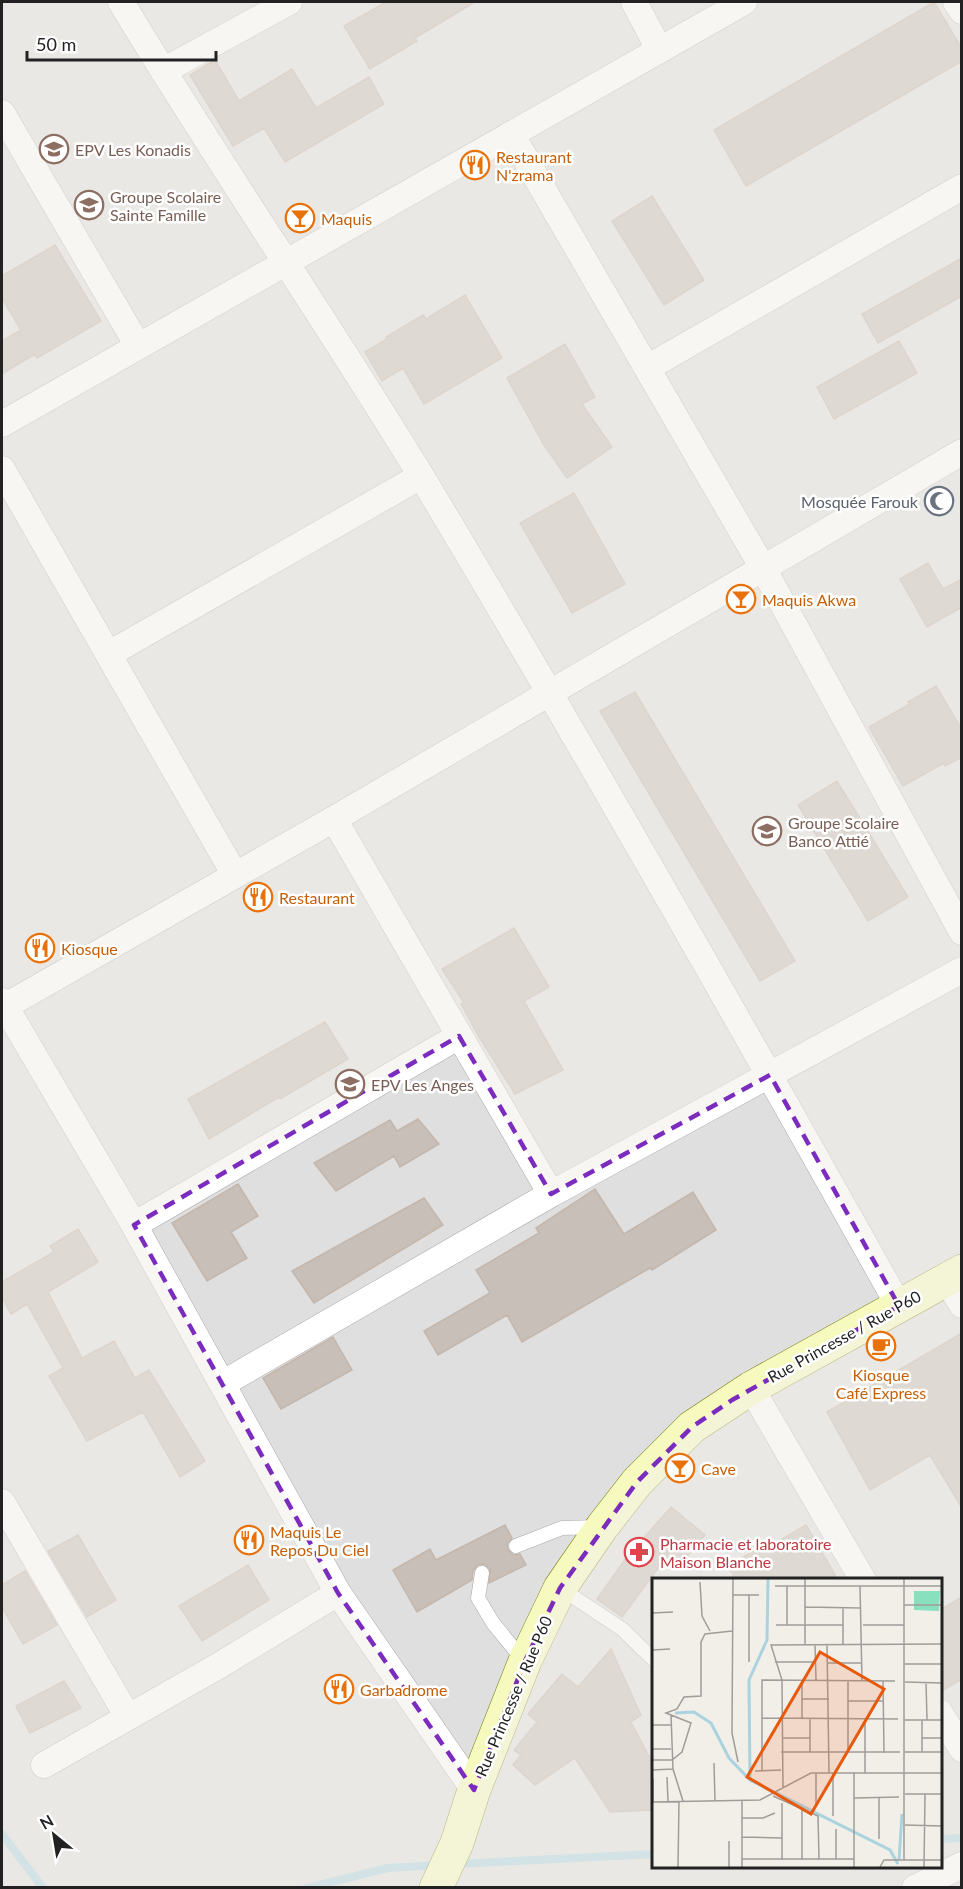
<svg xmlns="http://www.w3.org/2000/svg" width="963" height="1889" font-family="Lato,sans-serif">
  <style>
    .residential { fill: #e0dfdf; fill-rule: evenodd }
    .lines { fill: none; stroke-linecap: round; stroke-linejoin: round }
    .stream { stroke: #aad3df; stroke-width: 8 }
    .building { fill: #c7bfb8; stroke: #c4b6ab; stroke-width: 1.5 }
    .lane-casing { stroke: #a9a9a9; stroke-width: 15 }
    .street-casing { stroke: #a9a9a9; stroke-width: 27 }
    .secondary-casing { stroke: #707d05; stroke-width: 34 }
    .lane { stroke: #fff; stroke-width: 14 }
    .street { stroke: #fff; stroke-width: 26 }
    .secondary { stroke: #f7fabf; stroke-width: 33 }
    .marked { fill: none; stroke: #7b2cbf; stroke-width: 4.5; stroke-dasharray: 12 8; stroke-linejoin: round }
    .labels { text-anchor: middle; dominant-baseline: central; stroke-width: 5; stroke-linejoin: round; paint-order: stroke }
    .education-label { font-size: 16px; fill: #785e54; stroke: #fff; text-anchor: start }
    .food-label { font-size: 16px; fill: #c56008; stroke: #fff; text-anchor: start }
    .worship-label { font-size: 16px; fill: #5b616d; stroke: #fff; text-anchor: end }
    .street-label { font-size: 16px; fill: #222; stroke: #fff }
    .health-label { font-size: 16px; fill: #be3a42; stroke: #fff; text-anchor: start }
    .inset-river { fill: none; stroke: #aad3df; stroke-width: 3 }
    .inset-road { fill: none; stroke: #9f9d99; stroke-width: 1.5 }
    .view { fill: #e8590c; fill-opacity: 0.15; stroke: #e8590c; stroke-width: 3 }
    .inset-edge { fill: none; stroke: #222; stroke-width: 3 }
  </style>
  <rect width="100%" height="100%" fill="#f2efe9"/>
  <!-- residential -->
  <path class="residential" d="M2,2H961V1887L2,1888ZM654,1580H940V1866H654Z"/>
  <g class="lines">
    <!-- stream -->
    <path class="stream" d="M2,1834L43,1888
      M940,1839L962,1838
      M456,1864L654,1854
      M307,1888L388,1868L438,1865"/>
  </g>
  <!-- building -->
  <path class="building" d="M386,2H475L415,38L417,41L370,69L344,26Z
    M934,2L962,49V61L746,186L714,130Z
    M215,60L239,101L292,69L316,108L369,77L384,104L285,162L264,128L233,146L190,75Z
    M652,196L704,280L664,305L612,221Z
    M55,245L101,321L37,358L35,354L2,374V341L21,330L2,298V276Z
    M962,258V296L878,343L862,314Z
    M465,295L502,358L424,404L403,368L382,381L365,352L387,339L386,337L423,315L426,319Z
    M899,341L917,373L834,419L817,387Z
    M565,344L595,397L582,404L612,447L567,478L544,445L507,378Z
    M574,493L625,584L572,613L520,523Z
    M928,563L943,589L962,579V607L927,627L900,579Z
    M936,686L962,730V757L945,766L944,763L903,786L869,727L910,704L908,702Z
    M635,692L795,961L760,981L600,711Z
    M837,781L908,897L868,921L798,805Z
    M514,928L549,987L524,1001L563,1070L515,1094L478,1035L461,1004L464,1003L442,969Z
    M325,1022L348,1059L280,1099L279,1097L209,1139L188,1099Z
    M418,1119L439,1144L400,1167L394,1156L336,1191L314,1163L390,1120L397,1131Z
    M238,1184L258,1216L231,1232L247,1258L207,1281L172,1223Z
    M595,1189L624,1234L693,1192L716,1230L652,1270L650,1268L522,1342L507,1315L438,1355L424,1331L490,1293L476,1270L539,1233L536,1228Z
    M424,1198L443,1225L314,1303L292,1271Z
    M78,1229L98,1262L48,1292L82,1358L114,1341L135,1378L149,1370L205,1461L180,1477L143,1412L87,1441L49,1376L63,1368L27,1304L11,1314L2,1297V1282L54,1252L50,1246Z
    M962,1333V1508L930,1455L870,1490L827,1412Z
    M333,1337L352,1370L281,1409L263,1378Z
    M671,1507L705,1535L682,1562L670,1552L622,1617L597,1599L639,1540L641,1541Z
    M505,1525L512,1538L507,1544L508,1550L514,1555L520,1554L526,1565L489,1583L490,1569L484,1564L478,1565L473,1571L472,1580L417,1612L393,1570L430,1549L436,1560Z
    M806,1525L838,1580H736L728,1566L758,1548L760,1552Z
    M78,1535L116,1600L87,1617L48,1551Z
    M248,1565L269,1600L202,1641L179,1606Z
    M25,1571L57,1625L23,1644L2,1607V1585Z
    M962,1597V1679L940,1692V1610Z
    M611,1649L641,1715L631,1722L654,1766V1810L610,1812L575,1758L535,1785L513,1765L521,1755L514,1750L537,1722L528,1714L562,1674L578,1687Z
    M64,1681L81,1708L30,1733L16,1706Z"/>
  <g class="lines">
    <!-- lane casing -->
    <g class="lane-casing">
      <path id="lane" d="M516,1546L562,1528L598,1527
        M482,1573L478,1598L493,1623L523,1660
        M560,1588L622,1629L654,1660"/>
    </g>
    <!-- street casing -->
    <g class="street-casing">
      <path id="street" d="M121,2C218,163 325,318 423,479C587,752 744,1029 899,1306
        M634,2L659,49
        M956,2L962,11
        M163,71L289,2
        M2,113L138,346
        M511,134L763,568L962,932
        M647,368L962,187
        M2,424L744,2
        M2,469L235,875
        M109,654L421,476
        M334,819L551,1194
        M2,1001L134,1225L338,1593L474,1790
        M2,1008L334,819L962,452
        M134,1225L459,1036
        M947,1280L962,1305
        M222,1384L551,1194L962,970
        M751,1388L863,1580
        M2,1502L128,1717
        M940,1713L962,1749
        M44,1765L220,1665L338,1593
        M915,1888L962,1865"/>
    </g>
    <!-- secondary casing -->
    <g class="secondary-casing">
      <path id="secondary" d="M436,1888L457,1843L474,1790L525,1661L560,1588L602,1527L637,1482L692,1427L751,1388L962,1271"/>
    </g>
    <!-- lane -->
    <use href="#lane" class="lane"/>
    <!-- street -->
    <use href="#street" class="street"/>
    <!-- secondary -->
    <use href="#secondary" class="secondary"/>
  </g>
  <!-- marked area -->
  <path d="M0 0H963V1889H0ZM459,1036L551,1194L770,1075L899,1306L732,1400L692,1427L637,1482L560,1588L525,1661L474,1790L338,1593L134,1225Z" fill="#f2efe9" fill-opacity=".55" fill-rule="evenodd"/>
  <path class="marked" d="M459,1036L551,1194L770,1075L899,1306L732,1400L692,1427L637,1482L560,1588L525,1661L474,1790L338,1593L134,1225Z"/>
  <!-- icons -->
  <defs>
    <g id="school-ring" transform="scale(1.5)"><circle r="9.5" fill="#fff" stroke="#8d6e63" stroke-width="1.5"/><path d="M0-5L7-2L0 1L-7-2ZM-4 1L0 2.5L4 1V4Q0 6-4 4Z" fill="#8d6e63"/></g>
    <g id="restaurant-ring" transform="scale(1.5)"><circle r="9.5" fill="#fff" stroke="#e8710a" stroke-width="1.5"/><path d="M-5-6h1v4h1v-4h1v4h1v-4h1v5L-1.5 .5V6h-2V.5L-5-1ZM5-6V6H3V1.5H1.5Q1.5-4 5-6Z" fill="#e8710a"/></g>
    <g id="bar-ring" transform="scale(1.5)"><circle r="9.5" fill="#fff" stroke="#e8710a" stroke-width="1.5"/><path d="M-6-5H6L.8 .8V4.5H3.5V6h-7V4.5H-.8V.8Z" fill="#e8710a"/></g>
    <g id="mosque-ring" transform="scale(1.5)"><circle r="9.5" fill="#fff" stroke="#6b7280" stroke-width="1.5"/><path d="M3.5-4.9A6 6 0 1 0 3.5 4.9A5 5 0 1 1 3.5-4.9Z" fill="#6b7280"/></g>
    <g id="cafe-ring" transform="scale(1.5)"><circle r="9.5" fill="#fff" stroke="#e8710a" stroke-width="1.5"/><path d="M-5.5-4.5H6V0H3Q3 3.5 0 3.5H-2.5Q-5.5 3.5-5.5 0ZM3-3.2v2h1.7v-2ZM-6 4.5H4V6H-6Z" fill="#e8710a"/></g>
    <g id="pharmacy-ring" transform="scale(1.5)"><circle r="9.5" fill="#fff" stroke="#e0444e" stroke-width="1.5"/><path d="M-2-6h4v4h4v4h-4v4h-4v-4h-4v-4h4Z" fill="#e0444e"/></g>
  </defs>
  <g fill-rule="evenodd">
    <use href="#school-ring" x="54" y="149"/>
    <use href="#restaurant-ring" x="475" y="165"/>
    <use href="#school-ring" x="89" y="205"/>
    <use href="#bar-ring" x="300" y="218"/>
    <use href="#mosque-ring" x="939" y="501"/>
    <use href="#bar-ring" x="741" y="599"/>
    <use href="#school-ring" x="767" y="831"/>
    <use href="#restaurant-ring" x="258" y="897"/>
    <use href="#restaurant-ring" x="40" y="948"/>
    <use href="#school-ring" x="350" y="1084"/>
    <use href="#cafe-ring" x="881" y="1346"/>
    <use href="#bar-ring" x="680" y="1468"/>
    <use href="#restaurant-ring" x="249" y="1540"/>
    <use href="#pharmacy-ring" x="639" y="1552"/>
    <use href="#restaurant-ring" x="339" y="1689"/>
  </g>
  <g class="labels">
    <!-- education labels -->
    <g class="education-label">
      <text x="75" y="149">EPV Les Konadis</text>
      <text x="110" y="196">Groupe Scolaire<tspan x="110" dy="18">Sainte Famille</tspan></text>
      <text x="788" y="822">Groupe Scolaire<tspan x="788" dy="18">Banco Attié</tspan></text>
      <text x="371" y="1084">EPV Les Anges</text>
    </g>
    <!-- food labels -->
    <g class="food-label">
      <text x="496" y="156">Restaurant<tspan x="496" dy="18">N'zrama</tspan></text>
      <text x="321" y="218">Maquis</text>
      <text x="762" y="599">Maquis Akwa</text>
      <text x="279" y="897">Restaurant</text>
      <text x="61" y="948">Kiosque</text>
      <text x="881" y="1374" text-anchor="middle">Kiosque<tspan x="881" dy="18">Café Express</tspan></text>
      <text x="701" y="1468">Cave</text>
      <text x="270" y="1531">Maquis Le<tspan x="270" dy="18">Repos Du Ciel</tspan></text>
      <text x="360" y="1689">Garbadrome</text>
    </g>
    <!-- worship labels -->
    <g class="worship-label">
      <text x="918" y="501">Mosquée Farouk</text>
    </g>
    <!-- street labels -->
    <g class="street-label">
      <text transform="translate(844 1336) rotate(-29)">Rue Princesse / Rue P60</text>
      <text transform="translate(513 1696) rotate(-67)">Rue Princesse / Rue P60</text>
    </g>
    <!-- health labels -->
    <g class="health-label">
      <text x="660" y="1543">Pharmacie et laboratoire<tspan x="660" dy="18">Maison Blanche</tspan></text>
    </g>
  </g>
  <!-- overview -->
  <g transform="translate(652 1578)">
    <rect width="290" height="290" fill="#f2efe9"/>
    <path d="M262,13H288L287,33L262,32Z" fill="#88e0be"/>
    <path class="inset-river" d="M116,1L115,62L97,102L98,202L238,272L246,286M23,135L42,134L59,145L77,180L98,202M247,282L250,236"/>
    <path class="inset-road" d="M81,1L80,155L86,184M153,1V66M252,1V282M48,4L50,38L58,53M123,8H290M135,8V47M208,8L210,102M81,17H107M97,17V84M252,27H290M153,29L209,30M0,35L21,34M124,47H191M211,47H252M163,66L164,102M175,66L177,195M191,66V30M0,72L18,71M123,84H164M176,85H210M253,86H290M231,103L232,175M253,104L290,105M274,104L275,142M150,121H177M196,123H231M110,140L246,141M150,141V102M158,141V174M213,141V195M253,142H290M270,142V174M0,147H19M130,160H158M270,160H290M0,171H19M129,174H248M253,174H290M196,175V102M0,182H20L30,174L39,145L19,137M62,185L63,223M0,192L21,191M103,193L129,192M110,193V102L243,103M164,195V227M202,195V289M15,199L16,223M131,211L130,102L119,67L290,66M253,216H290M121,218L166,238L167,281M202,220L247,219M31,223L21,191L19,137L14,135L25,131L32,119L49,118V64L53,56L80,53M0,224L108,222L159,195H290M1,224V201M181,238V195M90,240H111L123,235M253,247L290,248M184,251V281M90,259L130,260M227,261V219M77,263V289M90,281H202M150,281V231M130,282V225M26,289L27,223M90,289V223M228,289L232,282H290M272,289L273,216"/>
    <path class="view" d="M168,74L232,111L159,236L95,199Z"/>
    <rect width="290" height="290" class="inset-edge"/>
  </g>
  <!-- border -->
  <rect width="963" height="1889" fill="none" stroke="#222222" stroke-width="6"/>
  <!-- north arrow -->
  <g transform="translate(54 1835) rotate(330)" stroke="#ffffff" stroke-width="4.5" paint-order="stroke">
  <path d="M0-4.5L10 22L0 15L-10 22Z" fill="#222222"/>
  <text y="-9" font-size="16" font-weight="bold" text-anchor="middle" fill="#222222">N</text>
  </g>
  <!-- scale -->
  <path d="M27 51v9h189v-9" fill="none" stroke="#222222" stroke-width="3"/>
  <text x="36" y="51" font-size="18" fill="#222222" stroke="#ffffff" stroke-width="4.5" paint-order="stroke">50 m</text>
</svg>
